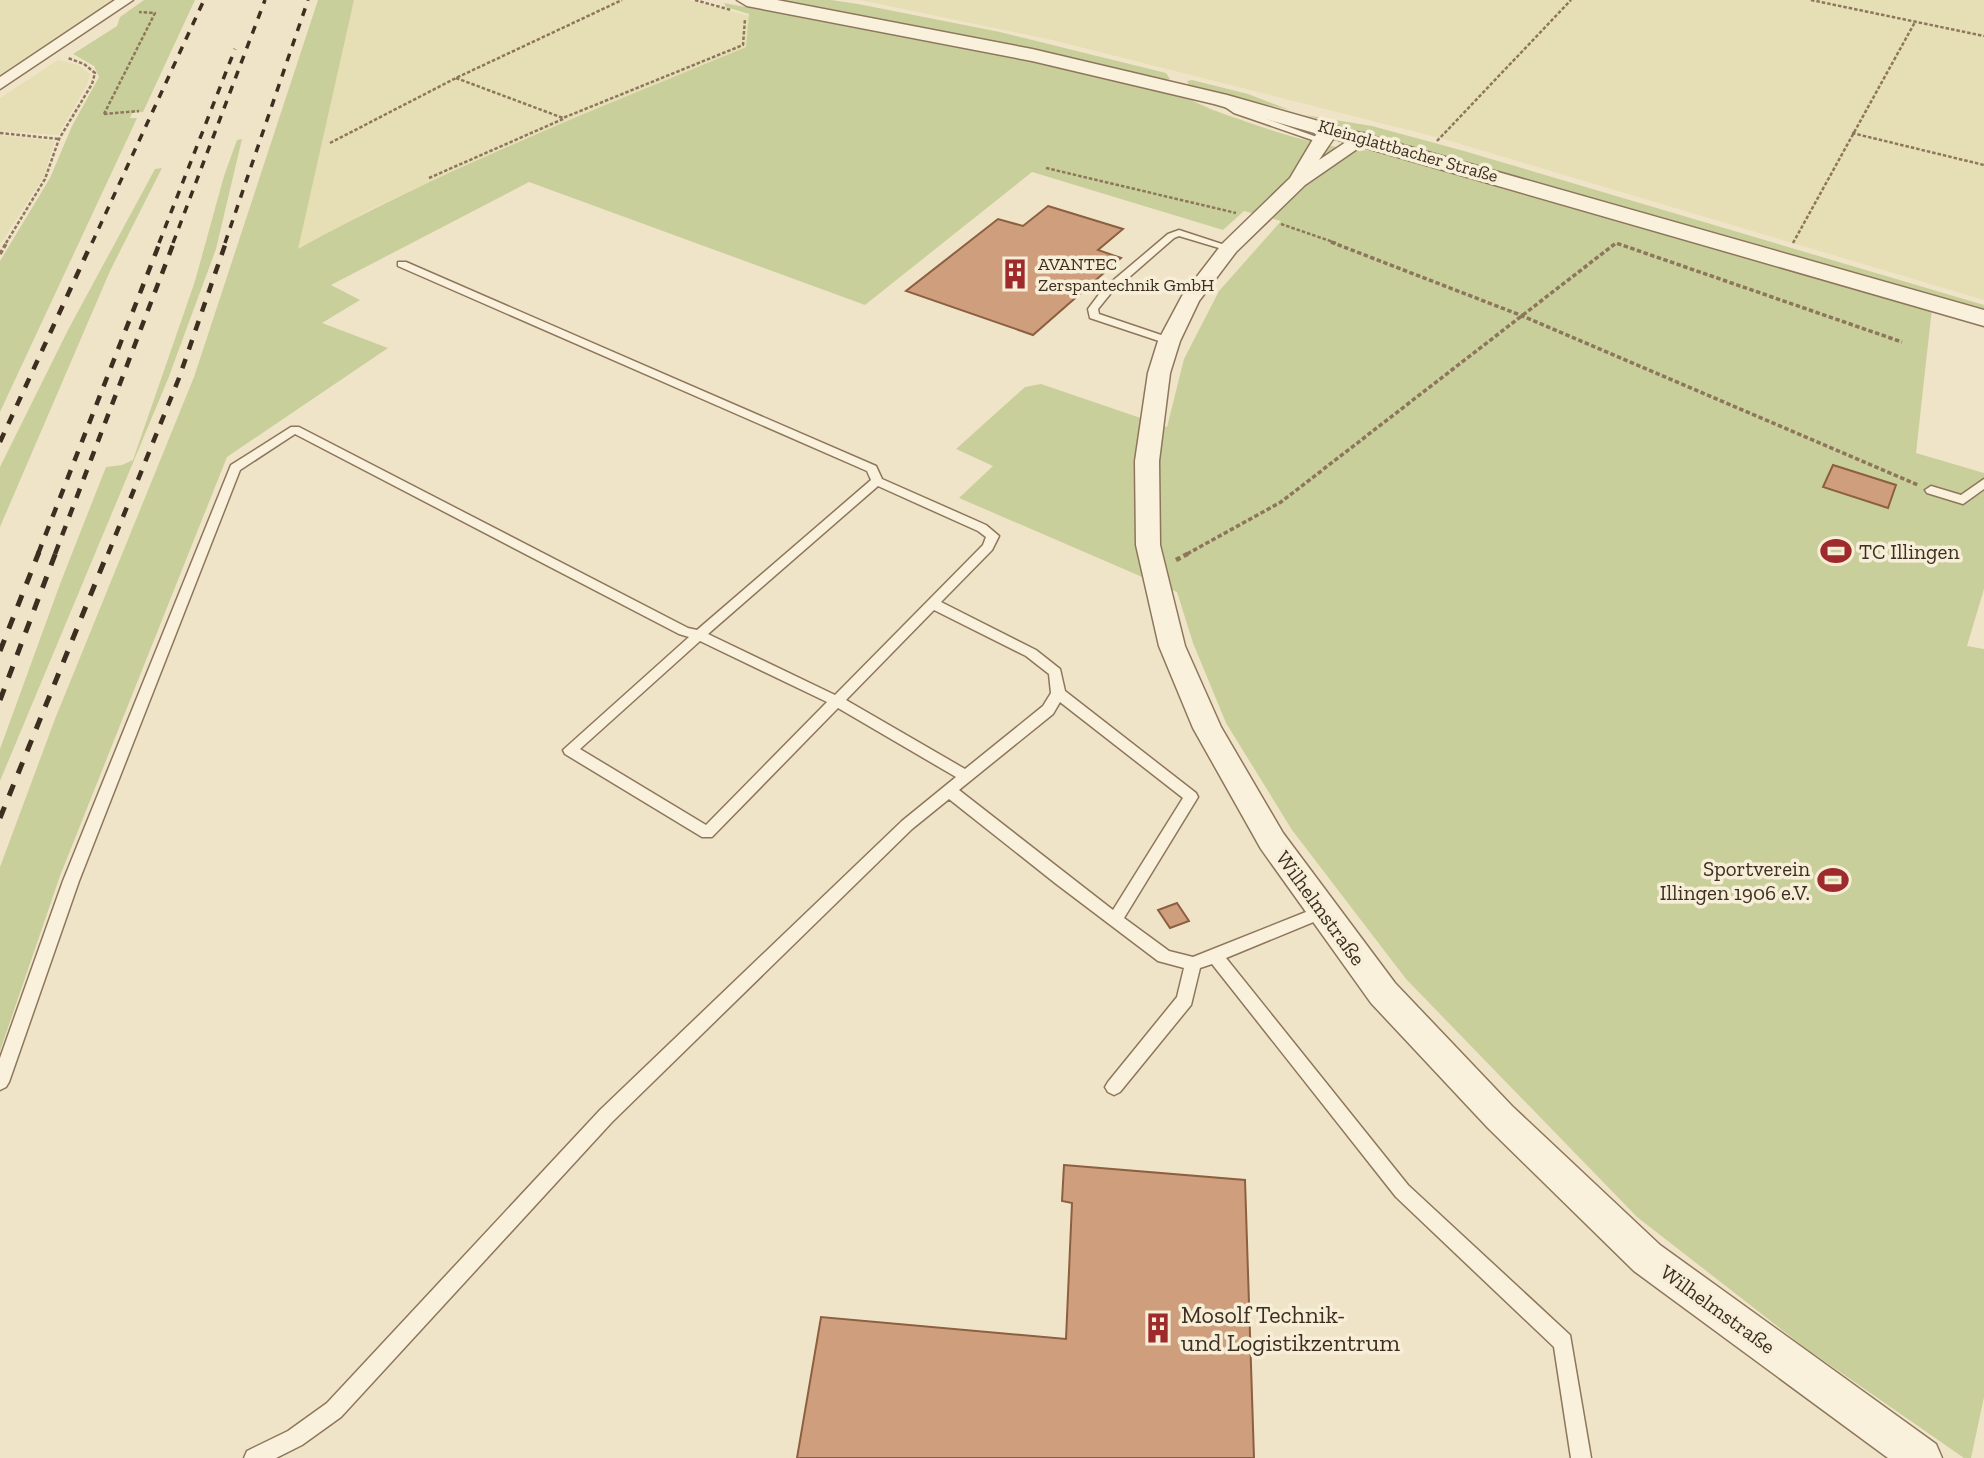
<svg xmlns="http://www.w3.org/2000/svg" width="1984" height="1458" font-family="'Zilla Slab',serif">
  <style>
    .farmland { fill: #e6deb5 }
    .green { fill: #c9cf9b }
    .building { fill: #cf9f7d; stroke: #8d5f41; stroke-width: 2 }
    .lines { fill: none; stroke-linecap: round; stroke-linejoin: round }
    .service-casing { stroke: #8d765c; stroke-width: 3 }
    .minor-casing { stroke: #8d765c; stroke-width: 3 }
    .tertiary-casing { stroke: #8d765c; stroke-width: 3 }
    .path-far2 { stroke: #8d765c; stroke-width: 2.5; stroke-dasharray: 3.5 2; stroke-linecap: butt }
    .path-far1 { stroke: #8d765c; stroke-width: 3.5; stroke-dasharray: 4.5 2.5; stroke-linecap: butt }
    .path { stroke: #8d765c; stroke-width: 4.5; stroke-dasharray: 5 3.5; stroke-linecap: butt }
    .service { fill: #faf1dc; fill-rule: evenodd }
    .minor { fill: #faf1dc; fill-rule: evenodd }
    .tertiary { fill: #faf1dc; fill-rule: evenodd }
    .rail-far2 { stroke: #3d2e20; stroke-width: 3.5; stroke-dasharray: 8 8; stroke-linecap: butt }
    .rail-far1 { stroke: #3d2e20; stroke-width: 4.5; stroke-dasharray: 10 10; stroke-linecap: butt }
    .rail { stroke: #3d2e20; stroke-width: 5; stroke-dasharray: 12 12; stroke-linecap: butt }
    .labels { text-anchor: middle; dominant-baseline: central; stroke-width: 7; stroke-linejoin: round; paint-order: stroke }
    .far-street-label { font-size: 18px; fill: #3d2e20; stroke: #f7eed8 }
    .far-poi-label { font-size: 18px; fill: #3d2e20; stroke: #f7eed8; text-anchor: start }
    .poi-label { font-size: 21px; fill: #3d2e20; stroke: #f7eed8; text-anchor: start }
    .street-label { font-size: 21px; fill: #3d2e20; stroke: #f7eed8 }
    .near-poi-label { font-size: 24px; fill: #3d2e20; stroke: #f7eed8; text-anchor: start }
  </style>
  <rect width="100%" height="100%" fill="#f0e4c8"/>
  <!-- farmland -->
  <path class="farmland" d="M0,0H119L0,79Z
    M354,0H689L749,16L750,21L746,47L498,150L369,210L297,250Z
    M860,0H1984V300L1440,138L1052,40Z
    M58,60L78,65L90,74L87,85L58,135L0,131V98Z
    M0,135L55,141L44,176L0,245Z"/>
  <!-- green -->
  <path class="green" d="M144,0H195L143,112L132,113L130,118H137L132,129L0,412V261L50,178L72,126L99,77L94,66L73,54L117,26L120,17Z
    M318,0H354L298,249C442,169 594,110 746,47L749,14L726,7L724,3C873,31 1027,51 1172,93C1191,99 1208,109 1227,115C1275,132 1330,151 1381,151L1932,308L1916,453L1984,473V589L1967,646L1984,649V1397L1971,1458H1964L1804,1347L1637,1217L1406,979L1292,830L1226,723L1193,643L1177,592L959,498L993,466L956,449L1025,387L1041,384L1167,427L1184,359L1219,291L1281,221L1244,211L1223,230L1032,172L865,305L529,182L331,285L360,300L322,323L388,348L227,457L60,876L0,1051V867L55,719L194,377Z
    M766,0H831L858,4L1000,32L1166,73L1170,79L1162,80Z
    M1192,80L1248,94L1290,110L1190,87L1187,81Z
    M1305,115L1372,126L1464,151L1984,305V313Z
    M242,139L216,249L168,379L0,781V749L60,584L106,467L122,465L133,460L195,281L224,176L237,140Z
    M162,168L110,271L0,527V467L68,330L155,169Z"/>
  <!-- building -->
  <path class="building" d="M1048,206L1123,229L1098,250L1121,258L1033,335L906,291L998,219L1023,226Z
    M1833,465L1896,485L1888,508L1823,487Z
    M1177,903L1189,921L1170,928L1158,910Z
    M1064,1165L1245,1180L1254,1458H797L821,1317L1066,1339L1072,1203L1062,1201Z"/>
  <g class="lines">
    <!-- service casing -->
    <g class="service-casing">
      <path id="service" d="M1221,97L1240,109L1325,140L1318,142L1234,113L1218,102L1217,100Z
        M1179,230L1234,248L1229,251L1179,236L1174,238L1111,293L1098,309L1099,314L1173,339V343H1165L1090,318L1088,309L1103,289L1168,234Z
        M398,262H406L876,466L882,479L986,525L999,536L992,550L941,602L1036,650L1060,669L1065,691L1196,793L1198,797L1124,918L1169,951L1193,957L1316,908L1322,906L1328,908L1330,912L1328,916L1226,958L1408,1185L1570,1335L1591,1458H1571L1554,1347L1396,1197L1212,964L1200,968L1191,1005L1120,1092L1114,1095L1108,1092L1105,1087L1108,1082L1177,997L1184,968L1158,961L1055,883L949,799L912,829L612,1122L341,1417L302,1445L276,1458H244L247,1451L288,1431L327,1403L600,1110L902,821L956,777L838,708L712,837H702L565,754L563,750L689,637L679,634L295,434L240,470L79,881L9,1082L6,1087L0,1090V1058L63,881L231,465L291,427H299L688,628L697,630L871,480L867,471L398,266ZM878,486L978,531L986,537L983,545L835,695L708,634ZM934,610L1026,656L1049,674L1051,693L1043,706L965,769L846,700ZM700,641L827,702L706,825L580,749ZM1060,702L1183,798L1113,910L959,790L1053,714Z
        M1984,479V489L1963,504L1927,493L1925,490L1931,486L1961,495Z"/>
    </g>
    <!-- minor casing -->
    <g class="minor-casing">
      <path id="minor" d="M115,0H133L0,89V77Z
        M1331,124L1340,129L1319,160L1358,134L1364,133L1373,138L1305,185L1236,252L1199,301L1180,341L1170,373L1159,461L1160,545L1185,646L1221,727L1283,833L1395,983L1512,1106L1660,1245L1936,1444L1942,1458H1888L1634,1271L1488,1128L1371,1003L1261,849L1193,728L1159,646L1136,545L1135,461L1148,373L1158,341L1182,296L1222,244L1290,178L1315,136L1325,125Z"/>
    </g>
    <!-- tertiary casing -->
    <g class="tertiary-casing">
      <path id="tertiary" d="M737,0H777L1032,49L1227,95L1984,310V326L1214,104L1032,61L747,6Z"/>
    </g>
    <!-- path-far2 -->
    <path class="path-far2" d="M695,0L731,10
      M1811,0L1984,36
      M456,78L563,118L743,45L745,19
      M104,114L155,13L139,12
      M104,114L139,111
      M0,133L59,139
      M1852,133L1984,165
      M1437,141L1571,0
      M330,143L456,78L622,0
      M1046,168L1236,213
      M429,178L563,119
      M1281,224L1336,243
      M6,243L45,179L59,139L92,84L95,73L84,64L68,58
      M1793,243L1915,22"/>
    <!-- path-far1 -->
    <path class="path-far1" d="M1331,242L1520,315L1918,485
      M0,254L7,242
      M1187,554L1281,502L1616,243L1902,342"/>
    <!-- path -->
    <path class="path" d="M1176,560L1191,552"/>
    <!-- service -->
    <use href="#service" class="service"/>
    <!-- minor -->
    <use href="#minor" class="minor"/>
    <!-- tertiary -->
    <use href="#tertiary" class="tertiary"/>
    <!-- rail-far2 -->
    <path class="rail-far2" d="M92,243L204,0
      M159,243L235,49
      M173,243L265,0
      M225,243L308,0"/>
    <!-- rail-far1 -->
    <path class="rail-far1" d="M0,442L92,242
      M38,554L160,242
      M55,554L174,242
      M108,554L179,378L226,242"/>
    <!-- rail -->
    <path class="rail" d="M0,651L39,552
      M0,700L56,552
      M0,818L108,552"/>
  </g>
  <!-- icons -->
  <defs>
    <g id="building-bare" transform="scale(2.415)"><path d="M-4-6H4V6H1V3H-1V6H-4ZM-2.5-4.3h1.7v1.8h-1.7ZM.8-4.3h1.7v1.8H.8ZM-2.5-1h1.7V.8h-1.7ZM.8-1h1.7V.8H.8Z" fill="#9e2a2b" stroke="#f7eed8" stroke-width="2.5" paint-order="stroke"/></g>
    <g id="stadium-bare" transform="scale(2.415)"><path d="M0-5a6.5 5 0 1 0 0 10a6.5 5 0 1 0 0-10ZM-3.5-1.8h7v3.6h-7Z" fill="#9e2a2b" stroke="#f7eed8" stroke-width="2.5" paint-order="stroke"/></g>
  </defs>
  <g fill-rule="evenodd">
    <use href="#building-bare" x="1015" y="274"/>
    <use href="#stadium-bare" x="1836" y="551"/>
    <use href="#stadium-bare" x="1833" y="880"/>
    <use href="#building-bare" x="1158" y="1328"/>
  </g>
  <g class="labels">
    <!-- far-street labels -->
    <g class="far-street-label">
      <text transform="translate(1408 151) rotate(16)">Kleinglattbacher Straße</text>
    </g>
    <!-- far-poi labels -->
    <g class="far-poi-label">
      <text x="1038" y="264">AVANTEC<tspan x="1038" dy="21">Zerspantechnik GmbH</tspan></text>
    </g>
    <!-- poi labels -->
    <g class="poi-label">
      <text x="1859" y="551">TC Illingen</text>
      <text x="1810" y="868" text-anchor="end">Sportverein<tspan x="1810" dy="24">Illingen 1906 e.V.</tspan></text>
    </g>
    <!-- street labels -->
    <g class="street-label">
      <text transform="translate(1321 908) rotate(54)">Wilhelmstraße</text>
      <text transform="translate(1718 1309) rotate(36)">Wilhelmstraße</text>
    </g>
    <!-- near-poi labels -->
    <g class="near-poi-label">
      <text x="1181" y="1314">Mosolf Technik-<tspan x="1181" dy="28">und Logistikzentrum</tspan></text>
    </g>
  </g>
</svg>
